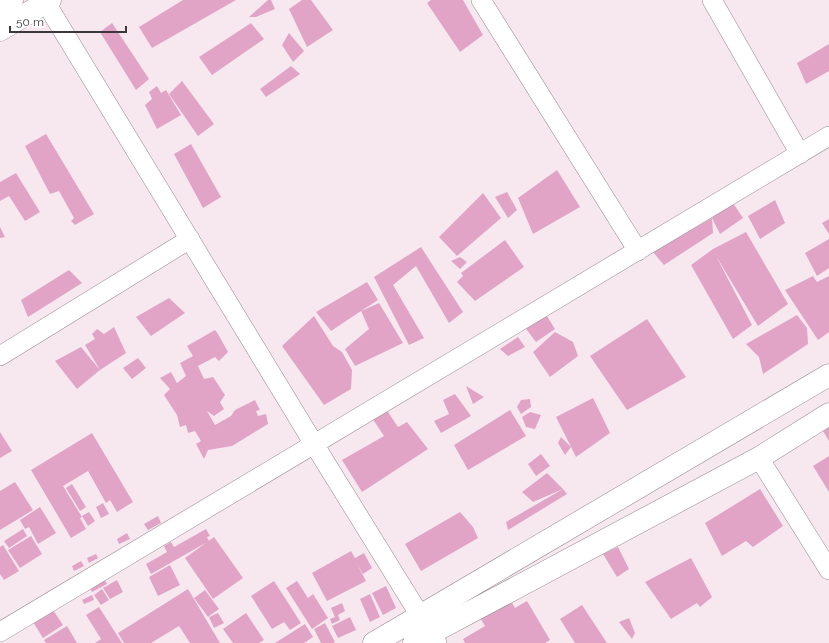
<svg xmlns="http://www.w3.org/2000/svg" width="829" height="643" font-family="Raleway,sans-serif">
  <style>
    .building { fill: #e1a4c7 }
    .lines { fill: none; stroke-linecap: round; stroke-linejoin: round }
    .street-casing { stroke: #95888f; stroke-width: 20 }
    .secondary-casing { stroke: #95888f; stroke-width: 23 }
    .street { stroke: #fff; stroke-width: 19 }
    .secondary { stroke: #fff; stroke-width: 22 }
  </style>
  <rect width="100%" height="100%" fill="#f7e8f0"/>
  <!-- building -->
  <path class="building" d="M183,0H236L152,48L139,27Z
    M268,0H271L275,9L256,17H249Z
    M302,0H311L333,30L307,47L289,9Z
    M431,0H463L483,35L460,52L427,3Z
    M112,23L149,79L136,90L100,32Z
    M251,23L264,39L212,75L199,57Z
    M289,33L304,51L293,62L282,45Z
    M829,44V71L806,84L797,63Z
    M291,66L300,74L266,97L260,89Z
    M182,81L214,124L198,136L169,94Z
    M157,86L161,93L166,90L181,115L157,129L145,105L152,99L149,92Z
    M46,134L94,214L75,225L71,221L74,218L59,191L50,194L25,146Z
    M191,144L221,197L203,208L174,154Z
    M557,170L580,207L533,234L518,198Z
    M16,173L40,212L25,221L9,196L0,201V182Z
    M507,192L517,210L508,218L495,197Z
    M483,193L501,218L457,256L439,237Z
    M731,200L743,218L720,234L712,218Z
    M775,200L785,223L760,239L748,216Z
    M712,218L713,233L664,265L653,252Z
    M829,219V234L822,223Z
    M0,227L5,237L0,238Z
    M746,232L788,304L758,326L716,256L752,325L733,339L691,265L713,249Z
    M829,239V268L817,276L805,253Z
    M505,240L524,267L475,301L457,282L463,276L461,273Z
    M421,247L463,312L449,323L416,266L393,285L424,338L409,345L374,277Z
    M460,257L467,262L460,269L451,261Z
    M69,270L82,283L28,317L21,300Z
    M813,276L817,282L829,276V332L818,340L785,290Z
    M367,282L378,300L361,311L379,303L403,343L355,366L345,349L369,329L361,311L331,331L316,312Z
    M169,298L185,313L151,336L136,317Z
    M542,308L555,329L536,342L520,321Z
    M797,315L807,328L808,344L763,374L759,357L746,344Z
    M314,316L333,346L342,352L352,370L351,389L324,405L282,346Z
    M647,319L686,377L627,410L590,356Z
    M114,327L126,353L100,370L85,345L95,339L92,334L97,329L104,334Z
    M215,330L218,334L228,352L219,361L215,357L198,366L204,379L213,377L225,395L220,402L224,409L214,416L207,411L215,425L231,416L235,410L255,400L260,410L256,411L258,416L266,414L268,424L232,446L208,450L204,459L196,444L201,441L195,431L188,433L186,425L180,427L177,415L164,395L170,389L160,378L171,372L177,383L186,376L180,363L193,356L187,346Z
    M555,332L573,342L578,356L550,377L533,352Z
    M518,337L525,347L508,356L500,349Z
    M81,347L100,370L77,389L55,361Z
    M138,358L146,368L132,379L123,368Z
    M466,386L484,397L473,404Z
    M455,394L471,416L441,433L434,421L449,414L443,400Z
    M593,398L610,433L576,457L556,417Z
    M530,399L531,407L521,414L517,407L521,400Z
    M386,409L398,427L407,422L428,449L362,492L342,460L384,436L372,418Z
    M510,410L526,436L468,470L454,445Z
    M530,412L541,415L535,429L526,427L522,417Z
    M829,427V441L823,431Z
    M0,432L12,451L0,458Z
    M92,433L133,502L117,512L110,500L106,503L88,471L63,486L82,517L80,518L86,529L71,538L31,470Z
    M561,437L571,447L565,455L558,443Z
    M541,454L550,466L536,476L528,464Z
    M829,456V492L813,466Z
    M547,473L563,489L533,502L522,492Z
    M15,482L33,510L0,530V491Z
    M72,484L86,507L80,511L66,488Z
    M563,489L567,494L508,530L506,522Z
    M760,489L783,526L753,547L746,541L722,556L705,523Z
    M103,503L109,514L101,518L96,507Z
    M40,507L56,533L38,544L29,527L25,529L20,520Z
    M89,512L95,521L88,526L82,516Z
    M460,512L473,527L478,538L421,571L405,544Z
    M158,516L161,523L148,530L144,524Z
    M23,529L27,536L9,548L4,541Z
    M206,529L210,536L207,537L209,541L151,574L146,564L167,552L164,546L171,542L174,547Z
    M127,533L130,539L119,544L117,539Z
    M31,536L42,554L20,568L8,550Z
    M214,537L243,578L213,599L185,558Z
    M3,545L19,571L4,580L0,574V547Z
    M618,547L629,569L617,577L603,554Z
    M351,551L355,558L364,553L372,568L363,574L356,562L366,581L327,601L312,573Z
    M96,554L98,558L89,563L87,558Z
    M691,558L712,597L700,607L697,603L671,619L645,582Z
    M81,561L84,566L74,571L72,566Z
    M170,565L180,585L158,596L149,577Z
    M101,572L107,584L92,592L85,579Z
    M117,580L123,592L110,599L103,588Z
    M274,581L301,623L290,630L284,622L272,629L251,596Z
    M297,581L308,598L313,594L328,618L312,629L286,588Z
    M386,586L396,608L383,615L372,593Z
    M102,589L109,600L101,605L94,595Z
    M188,589L220,643H190L179,626L151,643H124L118,633Z
    M205,590L219,609L208,617L194,598Z
    M370,594L380,617L370,622L360,599Z
    M92,595L94,600L84,604L82,600Z
    M509,598L515,608L527,601L550,640L545,643H465L463,639L485,626L479,616Z
    M342,603L345,611L338,615L340,620L332,624L330,619L335,617L331,608Z
    M582,605L607,643H575L560,619Z
    M99,607L122,643H95L101,639L86,615Z
    M53,610L63,625L43,638L33,622Z
    M218,613L224,623L214,628L209,617Z
    M246,613L264,640L259,643H233L223,629Z
    M350,617L356,630L338,638L332,626Z
    M629,618L635,633L632,639L619,622Z
    M325,623L335,642L333,643H321L314,629Z
    M305,624L313,637L304,643H275Z
    M67,626L77,643H46L44,640Z"/>
  <g class="lines">
    <!-- street casing -->
    <g class="street-casing">
      <path id="street" d="M481,0L638,251
        M712,0L800,154
        M46,3L314,444L437,643
        M0,356L190,239
        M759,458L829,570
        M0,632L829,136"/>
    </g>
    <!-- secondary casing -->
    <g class="secondary-casing">
      <path id="secondary" d="M0,7L12,0
        M0,30L50,0
        M374,643L829,375
        M414,643L431,633L759,458L829,414"/>
    </g>
    <!-- street -->
    <use href="#street" class="street"/>
    <!-- secondary -->
    <use href="#secondary" class="secondary"/>
  </g>
  <!-- scale -->
  <path d="M10 26v6h116v-6" fill="none" stroke="#3c373a" stroke-width="2"/>
  <text x="16" y="26" font-size="12" fill="#3c373a" stroke="#ffffff" stroke-width="3" paint-order="stroke">50 m</text>
</svg>
